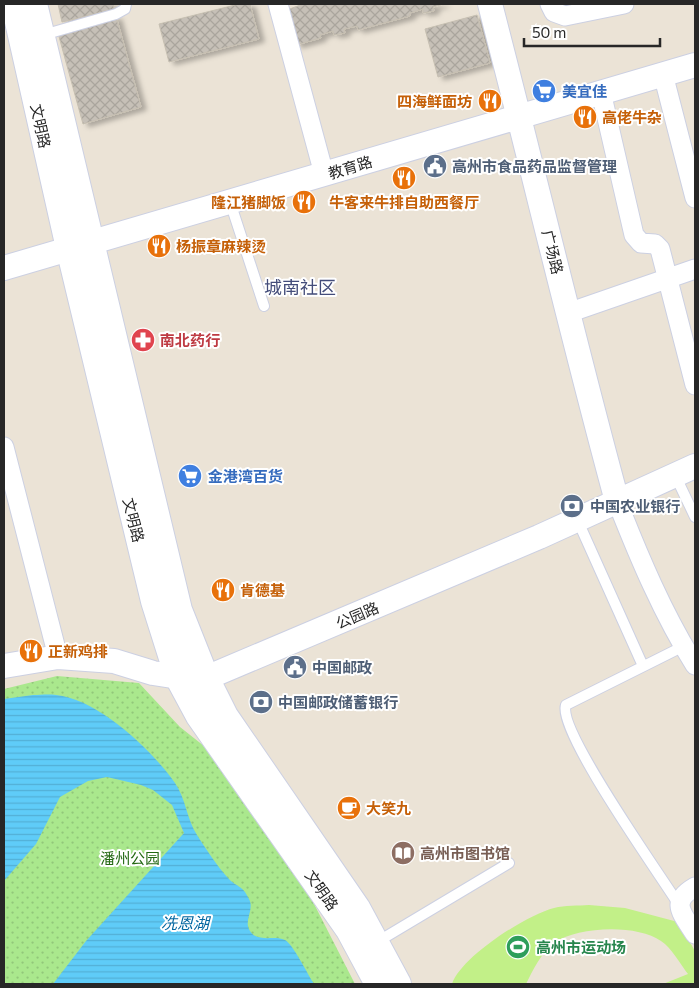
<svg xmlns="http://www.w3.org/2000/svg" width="699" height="988" font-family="Commissioner,'Noto Sans SC',sans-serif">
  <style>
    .park { fill: url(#park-dots) }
    .pitch { fill: #c2f088 }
    .water { fill: url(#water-rules) }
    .building { fill: url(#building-cross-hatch); stroke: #c6bfb1; filter: url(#shadow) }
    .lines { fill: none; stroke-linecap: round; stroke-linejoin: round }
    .service-casing { stroke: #ccd0e2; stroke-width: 12 }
    .minor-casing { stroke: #ccd0e2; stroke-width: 21 }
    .tertiary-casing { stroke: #ccd0e2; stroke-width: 26 }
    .secondary-casing { stroke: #ccd0e2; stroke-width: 28 }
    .service { stroke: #fff; stroke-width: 10 }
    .minor { stroke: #fff; stroke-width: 19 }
    .tertiary { stroke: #fff; stroke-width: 24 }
    .secondary { stroke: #fff; stroke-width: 26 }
    .labels { text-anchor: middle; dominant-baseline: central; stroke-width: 4; stroke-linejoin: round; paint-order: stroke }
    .shop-label { font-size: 15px; font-weight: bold; fill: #366cbe; stroke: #fff; text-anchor: start }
    .food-label { font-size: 15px; font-weight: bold; fill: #c56008; stroke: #fff; text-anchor: start }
    .street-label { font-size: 15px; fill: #272727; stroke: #fff }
    .service-label { font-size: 15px; font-weight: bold; fill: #4e5e75; stroke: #fff; text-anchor: start }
    .health-label { font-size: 15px; font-weight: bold; fill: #be3a42; stroke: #fff; text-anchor: start }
    .education-label { font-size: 15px; font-weight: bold; fill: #785e54; stroke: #fff; text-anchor: start }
    .park-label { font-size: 15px; fill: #236813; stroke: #fff }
    .leisure-label { font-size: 15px; font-weight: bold; fill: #27864d; stroke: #fff; text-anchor: start }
    .water-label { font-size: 16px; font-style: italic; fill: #0266a0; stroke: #fff }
    .quarter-label { font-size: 18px; fill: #444d7a; stroke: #fff }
  </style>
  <defs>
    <pattern id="park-dots" width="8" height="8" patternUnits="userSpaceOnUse" patternTransform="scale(1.25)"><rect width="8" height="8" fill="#aae88d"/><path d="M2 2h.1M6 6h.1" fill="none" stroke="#92c77a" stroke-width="1.8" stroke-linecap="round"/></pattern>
    <pattern id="water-rules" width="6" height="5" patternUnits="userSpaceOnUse" patternTransform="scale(1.25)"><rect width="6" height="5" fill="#5fccf8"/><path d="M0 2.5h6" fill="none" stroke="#53afd5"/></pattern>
    <pattern id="building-cross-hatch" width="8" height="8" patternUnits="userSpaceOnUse" patternTransform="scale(1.25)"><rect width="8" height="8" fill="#c6c0b7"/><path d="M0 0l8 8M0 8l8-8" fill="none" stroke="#aaa59d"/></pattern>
    <filter id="shadow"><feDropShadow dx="5.5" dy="3" stdDeviation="2.5" flood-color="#0004"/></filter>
  </defs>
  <rect width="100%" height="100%" fill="#ebe3d6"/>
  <!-- park -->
  <path class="park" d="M57,676L139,683L180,727L209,750L311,898L355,984H4V689Z"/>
  <!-- pitch -->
  <path class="pitch" d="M589,905L625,908L678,922L695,951V984H663L688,974C680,964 672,948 661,941C637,924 578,926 554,943C541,953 533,970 526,984H452C461,957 526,915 554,908C565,905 578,906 589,905Z"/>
  <!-- water -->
  <path class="water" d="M33,695C40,695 48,694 56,695C98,699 152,750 175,783C186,799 187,820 197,835C206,849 217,866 228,878C237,888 242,884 249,899C255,910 243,920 250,931C257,943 274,935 285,940C293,944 308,975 314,984H53L86,941L184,833L172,805L153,790L141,785L107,777L88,781L60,797L36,844L4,881V699Z"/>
  <!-- building -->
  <path class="building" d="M58,4H113L114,9L62,22Z
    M239,4H250L259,39L169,62L159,24Z
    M303,4H444L433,7L434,11L423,13V9L410,13V16L358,30L357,26L344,29L345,33L334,35L333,31L320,35L321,38L296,45L287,10Z
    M477,15L490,63L438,77L425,29Z
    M116,16L141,107L83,124L58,33Z"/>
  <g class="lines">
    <!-- service casing -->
    <g class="service-casing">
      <path id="service" d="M43,35L116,14L125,9L126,4
        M230,202L264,306
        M675,475L695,517
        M577,519L643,666
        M679,905C661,876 556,729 566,705L684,646
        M377,942L509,863"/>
    </g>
    <!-- minor casing -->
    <g class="minor-casing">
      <path id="minor" d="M278,4L324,174
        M550,4L554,12L565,16L624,4
        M663,74L695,198
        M601,92L634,235L641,243L655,244L660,249L695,385
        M568,313L695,269
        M4,447L58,657
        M617,501C639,557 663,614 695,665
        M695,887C669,902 682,913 695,934"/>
    </g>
    <!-- tertiary casing -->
    <g class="tertiary-casing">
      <path id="tertiary" d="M490,4C533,169 572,336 617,501
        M4,268L695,65
        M4,666L58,657L114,661L153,673L185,678H206L539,537L695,466"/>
    </g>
    <!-- secondary casing -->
    <g class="secondary-casing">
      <path id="secondary" d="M14,4L69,248L154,601L178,677L199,716L349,930L378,984
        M34,4L179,610L206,678L225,716L357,908L398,984"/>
    </g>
    <!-- service -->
    <use href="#service" class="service"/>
    <!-- minor -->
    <use href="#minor" class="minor"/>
    <!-- tertiary -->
    <use href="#tertiary" class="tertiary"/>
    <!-- secondary -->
    <use href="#secondary" class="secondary"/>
  </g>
  <!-- icons -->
  <defs>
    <g id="supermarket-disc" transform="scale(1.25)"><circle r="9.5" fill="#3f7fe0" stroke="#fff"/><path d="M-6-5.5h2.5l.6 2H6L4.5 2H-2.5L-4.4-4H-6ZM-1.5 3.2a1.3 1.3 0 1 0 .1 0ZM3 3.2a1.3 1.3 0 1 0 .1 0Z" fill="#fff"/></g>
    <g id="restaurant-disc" transform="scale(1.25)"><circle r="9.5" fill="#e8710a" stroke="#fff"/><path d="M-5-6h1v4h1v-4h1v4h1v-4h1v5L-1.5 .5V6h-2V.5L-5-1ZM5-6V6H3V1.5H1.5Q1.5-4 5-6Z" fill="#fff"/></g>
    <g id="civic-disc" transform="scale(1.25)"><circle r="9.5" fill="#5c6f8a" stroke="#fff"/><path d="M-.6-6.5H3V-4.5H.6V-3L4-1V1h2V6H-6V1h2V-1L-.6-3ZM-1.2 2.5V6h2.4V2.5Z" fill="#fff"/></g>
    <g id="pharmacy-disc" transform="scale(1.25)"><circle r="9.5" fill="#e0444e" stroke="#fff"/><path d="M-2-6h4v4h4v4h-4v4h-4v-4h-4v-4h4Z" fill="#fff"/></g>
    <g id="bank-disc" transform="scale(1.25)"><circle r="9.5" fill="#5c6f8a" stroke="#fff"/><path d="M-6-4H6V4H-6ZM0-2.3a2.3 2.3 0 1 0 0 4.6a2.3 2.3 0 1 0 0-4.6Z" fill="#fff"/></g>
    <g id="cafe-disc" transform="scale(1.25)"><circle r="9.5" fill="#e8710a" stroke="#fff"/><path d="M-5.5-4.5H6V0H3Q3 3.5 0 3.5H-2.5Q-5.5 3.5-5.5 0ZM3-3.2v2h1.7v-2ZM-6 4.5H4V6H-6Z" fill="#fff"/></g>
    <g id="library-disc" transform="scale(1.25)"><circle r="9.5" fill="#8d6e63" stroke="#fff"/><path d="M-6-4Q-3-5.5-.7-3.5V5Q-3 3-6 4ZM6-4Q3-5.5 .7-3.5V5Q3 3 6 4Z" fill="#fff"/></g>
    <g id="stadium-disc" transform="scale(1.25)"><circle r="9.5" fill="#2e9e5b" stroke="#fff"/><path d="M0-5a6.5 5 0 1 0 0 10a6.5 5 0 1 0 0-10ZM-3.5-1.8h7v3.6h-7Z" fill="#fff"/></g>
  </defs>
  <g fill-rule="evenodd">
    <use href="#supermarket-disc" x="544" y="91"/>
    <use href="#restaurant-disc" x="490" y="101"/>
    <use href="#restaurant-disc" x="585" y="117"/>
    <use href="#civic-disc" x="435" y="166"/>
    <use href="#restaurant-disc" x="404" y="178"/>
    <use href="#restaurant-disc" x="304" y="202"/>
    <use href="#restaurant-disc" x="159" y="246"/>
    <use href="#pharmacy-disc" x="143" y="340"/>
    <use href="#supermarket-disc" x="190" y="476"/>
    <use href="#bank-disc" x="572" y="506"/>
    <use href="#restaurant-disc" x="223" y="590"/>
    <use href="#restaurant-disc" x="31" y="651"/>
    <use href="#civic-disc" x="295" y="667"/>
    <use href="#bank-disc" x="261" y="702"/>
    <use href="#cafe-disc" x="349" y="808"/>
    <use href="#library-disc" x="403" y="853"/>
    <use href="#stadium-disc" x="518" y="947"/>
  </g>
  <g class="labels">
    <!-- shop labels -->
    <g class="shop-label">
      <text x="562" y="91">美宜佳</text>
      <text x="208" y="476">金港湾百货</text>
    </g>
    <!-- food labels -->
    <g class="food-label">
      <text x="472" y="101" text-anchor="end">四海鲜面坊</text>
      <text x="602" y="117">高佬牛杂</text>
      <text x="286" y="202" text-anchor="end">隆江猪脚饭</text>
      <text x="404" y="202" text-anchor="middle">牛客来牛排自助西餐厅</text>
      <text x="176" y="246">杨振章麻辣烫</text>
      <text x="240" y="590">肯德基</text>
      <text x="48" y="651">正新鸡排</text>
      <text x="366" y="808">大笑九</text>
    </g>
    <!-- street labels -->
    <g class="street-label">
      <text transform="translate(41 126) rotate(78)">文明路</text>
      <text transform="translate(350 167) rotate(-17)">教育路</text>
      <text transform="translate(553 252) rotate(76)">广场路</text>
      <text transform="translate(134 520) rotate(76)">文明路</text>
      <text transform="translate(357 615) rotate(-23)">公园路</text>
      <text transform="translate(322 890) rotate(55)">文明路</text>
    </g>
    <!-- service labels -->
    <g class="service-label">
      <text x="452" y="166">高州市食品药品监督管理</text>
      <text x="590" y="506">中国农业银行</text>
      <text x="312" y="667">中国邮政</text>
      <text x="278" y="702">中国邮政储蓄银行</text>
    </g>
    <!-- health labels -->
    <g class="health-label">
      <text x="160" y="340">南北药行</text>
    </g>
    <!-- education labels -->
    <g class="education-label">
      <text x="420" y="853">高州市图书馆</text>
    </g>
    <!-- park labels -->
    <g class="park-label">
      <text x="130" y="858">潘州公园</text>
    </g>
    <!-- leisure labels -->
    <g class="leisure-label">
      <text x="536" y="947">高州市运动场</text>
    </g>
    <!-- water labels -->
    <g class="water-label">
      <text x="185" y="922">冼恩湖</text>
    </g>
    <!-- quarter labels -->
    <g class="quarter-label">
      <text x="300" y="287">城南社区</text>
    </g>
  </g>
  <!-- border -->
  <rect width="699" height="988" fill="none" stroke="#272727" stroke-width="10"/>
  <!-- scale -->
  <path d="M524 38v8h136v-8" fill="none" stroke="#272727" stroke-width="2.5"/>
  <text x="532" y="38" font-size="15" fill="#272727" stroke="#ffffff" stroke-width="4" paint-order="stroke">50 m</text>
</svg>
